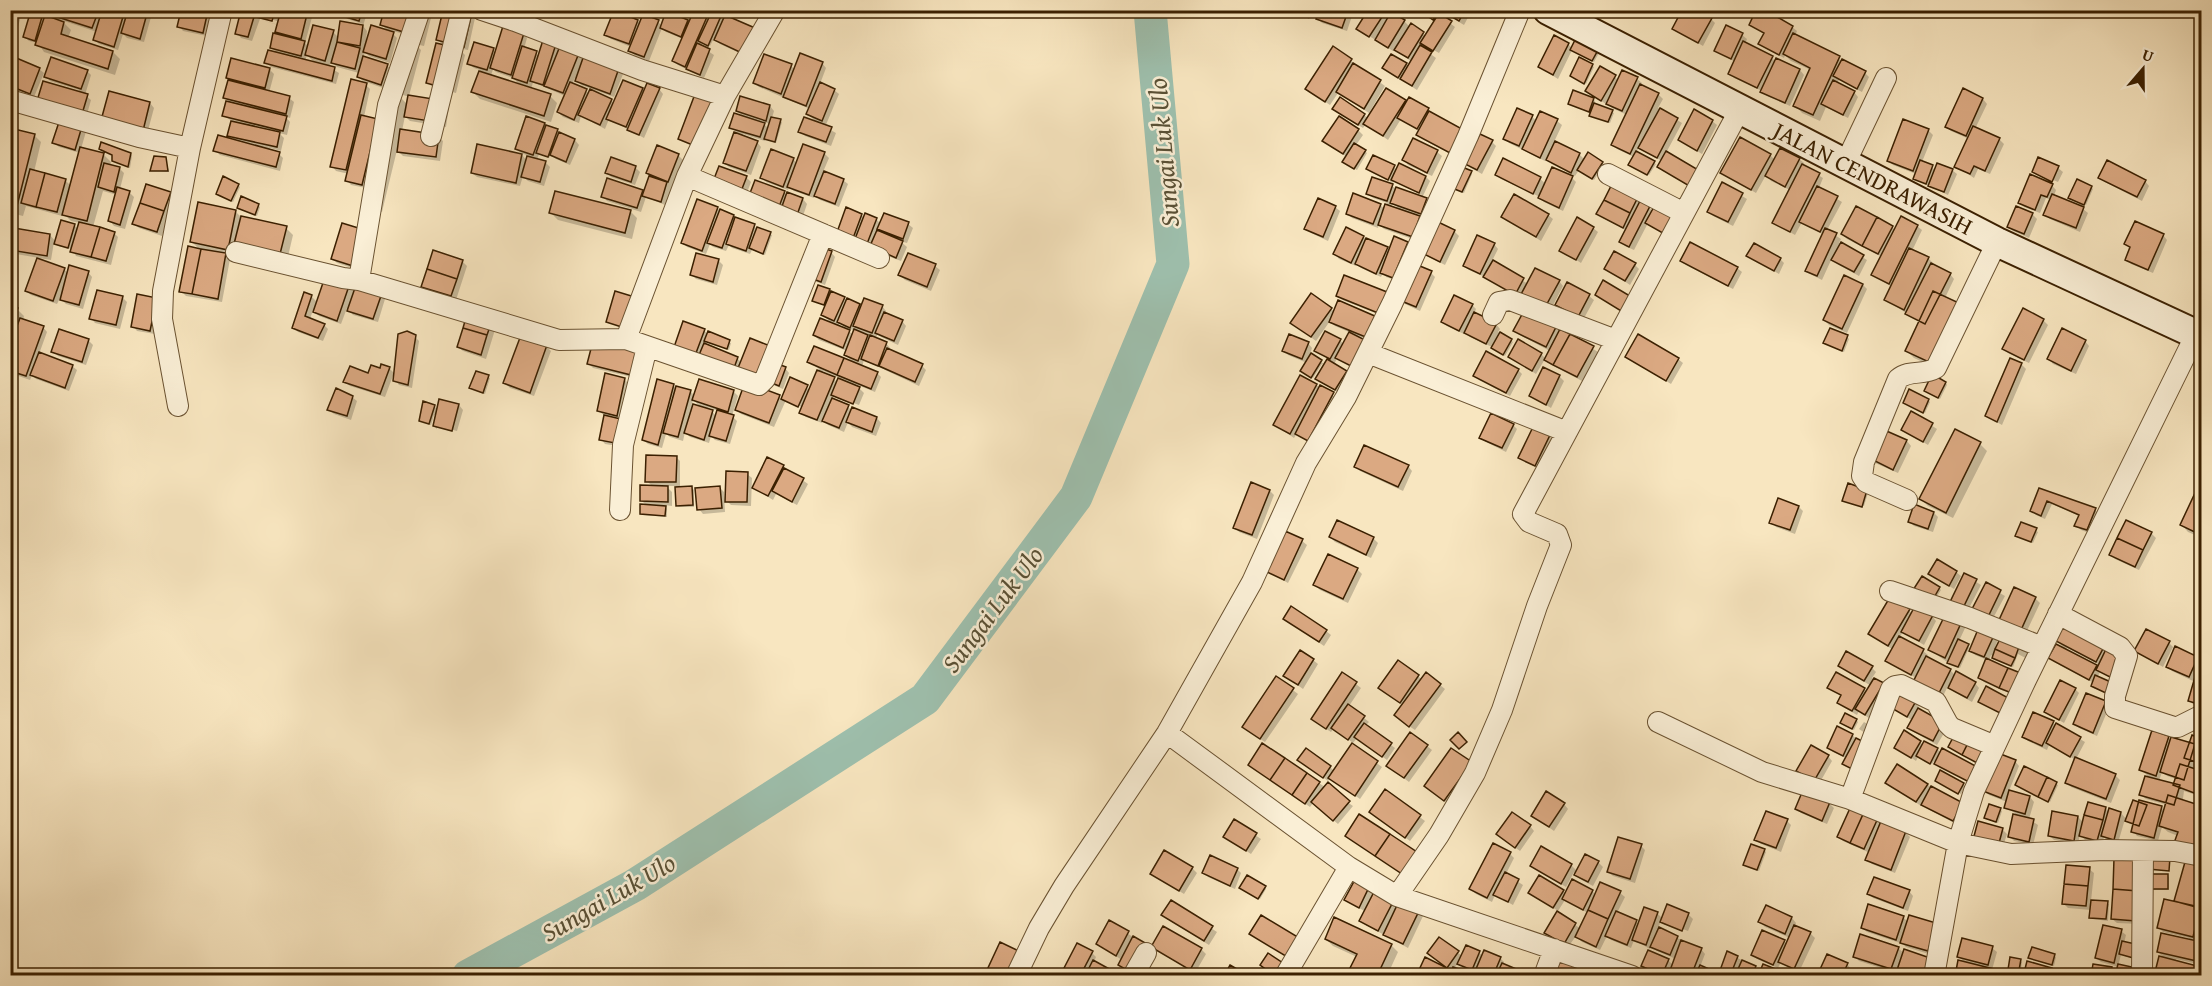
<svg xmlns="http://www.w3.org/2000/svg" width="2212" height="986" font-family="'Gentium Book Plus',serif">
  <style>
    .shadow { fill: #0003; fill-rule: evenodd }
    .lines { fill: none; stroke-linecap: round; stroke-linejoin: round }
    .river { stroke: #9ec0ae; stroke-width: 33 }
    .building { fill: #dba982; stroke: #3b2001; stroke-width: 1.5 }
    .minor-casing { stroke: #6a5231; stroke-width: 22 }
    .secondary-casing { stroke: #3b2001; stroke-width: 32 }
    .minor { stroke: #faefd6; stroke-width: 20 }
    .secondary { stroke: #faefd6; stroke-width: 28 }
    .labels { text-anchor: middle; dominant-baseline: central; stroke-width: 5; stroke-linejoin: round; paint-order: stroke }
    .street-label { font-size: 24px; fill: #3b2001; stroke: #faefd6 }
    .water-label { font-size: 26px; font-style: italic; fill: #595035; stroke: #faefd6 }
  </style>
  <rect width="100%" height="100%" fill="#f8e6c0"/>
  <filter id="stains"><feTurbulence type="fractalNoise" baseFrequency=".00333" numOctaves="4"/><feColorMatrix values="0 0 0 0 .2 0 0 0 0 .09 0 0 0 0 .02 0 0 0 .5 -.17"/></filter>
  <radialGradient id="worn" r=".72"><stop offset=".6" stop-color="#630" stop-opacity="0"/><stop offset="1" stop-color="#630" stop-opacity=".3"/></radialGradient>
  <!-- shadow -->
  <path class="shadow" d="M10,10H20L22,12L15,38L10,37Z
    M32,10H91L90,14L96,16L101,21L104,10H153L144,42L127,38L123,34L118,50L99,44L94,39L97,32L61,20L71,30L68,38L113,52L120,59L115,75L44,52L38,43L29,41L24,36ZM49,13L57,21L48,18Z
    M159,10H182L191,13L188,10H213L211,18L206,16L210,21L207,36L183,31L179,26L181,17Z
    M243,10H314L305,43L309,47L333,32L338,37L362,26L363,24L320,10H368L363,26L367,31L366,40H368L390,33L381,24L385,10H433L424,46L415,44L421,50L409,96L445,102L449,107L446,127L410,121L405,116L402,131L438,137L443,141L440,161L403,156L397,150L382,212L370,208L366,188L351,185L347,180L349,174L336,171L332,166L366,85L370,89L364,117L378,121L388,95L401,98L408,105L409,97L363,81L358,77L359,73L337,67L331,61L329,67L339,73L336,84L271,67L266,62L278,54L271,47L283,37L277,31L278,25L261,20L279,25L280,22L261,16L252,41L241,38L237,33ZM389,30L411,36L392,71L387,65L363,58L365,52L369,56L390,63L397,38ZM307,55L315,63L305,61Z
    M445,10H460L471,13L475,18L468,50L458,48L465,55L456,93L433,87L428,83L445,47L438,40Z
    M544,10H557L555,15Z
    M1296,10H1314L1309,19L1298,13Z
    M1369,10H1383L1390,17L1404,21L1410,27L1426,36L1435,22L1420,10H1472L1464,25L1444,13L1442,17L1455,27L1439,53L1423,44L1421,47L1436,58L1417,90L1386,70L1406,64L1409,67L1412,62L1394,49L1393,51L1358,29Z
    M1632,10H1643L1641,15Z
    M709,11L724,20L748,57L720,44L714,38L710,46L702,43L700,46L714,55L704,78L678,65L673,61L683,39L666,32L662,28L649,61L634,55L630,50L631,47L611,39L606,35L638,21L641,24L658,22L662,26L687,21L689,23Z
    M1347,12L1352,16L1347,31L1322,23L1318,19Z
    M1711,19L1715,23L1703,46L1674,29Z
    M1750,25L1792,27L1797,31L1795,36L1865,73L1869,77L1862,92L1839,80L1837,84L1854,92L1858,97L1848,118L1826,107L1820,121L1802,113L1795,105L1811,70L1791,61L1785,55L1784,58L1765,48L1760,44L1765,34Z
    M1727,27L1742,35L1747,39L1745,44L1776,61L1800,70L1804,75L1790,106L1767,96L1762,91L1734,78L1730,73L1735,62L1716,50Z
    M523,34L527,38L524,49L540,56L555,45L560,50L578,54L584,60L618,70L623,74L614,97L581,85L575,78L572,84L590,94L611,100L614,104L642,89L645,92L659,89L663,94L644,138L609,119L605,129L581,116L579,123L563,117L558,112L565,96L533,82L531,90L550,96L557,103L551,122L480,99L473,92L480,70L474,68L469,64L493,50L496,53ZM493,69L496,72L513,78L522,87L491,76Z
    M1568,44L1572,48L1599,53L1594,62L1572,50L1558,79L1539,67Z
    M1333,48L1385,86L1369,113L1338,93L1330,105L1312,93Z
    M232,59L270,70L274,74L269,93L289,98L294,102L290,118L285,116L290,122L287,135L279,133L284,138L281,151L270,148L269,151L279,154L283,158L280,171L220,155L215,150L235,142L229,136L232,121L224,116L231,104L225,98L233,83L227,77Z
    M1580,59L1594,67L1586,84L1571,76Z
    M822,63L826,68L820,84L834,90L839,94L825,127L836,133L831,146L805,136L800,131L817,123L808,114L810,109L759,87L754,83L791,66L795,70Z
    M39,69L44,73L34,97L10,88V70Z
    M87,71L91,75L85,95L91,100L86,118L43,105L78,93L79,90L50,81L46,76Z
    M1623,72L1637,79L1642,83L1640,86L1658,94L1663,99L1658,108L1682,123L1666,153L1696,190L1663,171L1659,166L1662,161L1645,152L1639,147L1636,153L1656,164L1649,175L1632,166L1634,157L1617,149L1613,144L1627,115L1612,108L1607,102L1606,104L1586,91L1615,77L1619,81Z
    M1963,90L1983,99L1987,104L1975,129L1999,139L2004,144L1990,174L1978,169L1974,178L1956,166L1969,139L1951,131L1946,127Z
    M1410,99L1433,114L1455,156L1422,139L1418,135L1420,131L1401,119L1388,140L1366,124L1363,128L1338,113L1364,115L1369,119L1405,101L1407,104Z
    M1593,99L1595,101L1594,105L1614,113L1610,123L1593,117L1592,113L1571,105Z
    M150,103L154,108L146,138L107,128Z
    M770,106L774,111L772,118L782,122L776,143L766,138L765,141L743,134L742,137L757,142L761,147L751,175L729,167L724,162L736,132L731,127L744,118L737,111ZM761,121L770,124L769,129Z
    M1518,110L1532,117L1537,121L1541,113L1557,121L1562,125L1554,142L1579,154L1585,160L1604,165L1594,180L1579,170L1575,176L1552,164L1546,159L1545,161L1509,143L1505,138Z
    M62,117L87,128L81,149L104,155L111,162L110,166L119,168L124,173L120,189L129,192L134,197L125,229L114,226L110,221L117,195L103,191L93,227L114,233L118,237L111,265L76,256L72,249L58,246L54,242L51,260L16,254L10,249V130L34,135L41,142L34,172L66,181L71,186L80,153L59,147L54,143ZM26,206L62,216L63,213L71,221L80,223L78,229L74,225L56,242L50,235L16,230L18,220L11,213L23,216Z
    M1712,121L1717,125L1702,154L1679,140Z
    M544,124L575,140L579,145L570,165L556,159L551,154L549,158L539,154L537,160L546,163L550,167L544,186L528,181L523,176L520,186L477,177L472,173L522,155L527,161L529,156L521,153L516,149Z
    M1358,130L1363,135L1356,145L1367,153L1357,170L1346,164L1347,157L1329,145Z
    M1928,130L1933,135L1922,162L1936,170H1952L1957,174L1948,195L1916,180V174L1893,165L1888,160Z
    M1413,140L1437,152L1442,156L1432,176L1408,165L1404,160Z
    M1492,142L1496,146L1482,174L1471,168L1466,163Z
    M658,147L679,156L683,160L665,205L646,197L641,212L607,201L603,196L642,191L645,194L654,179L648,172Z
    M772,151L794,160L797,164L824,153L829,158L823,172L843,180L848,184L839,207L820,200L815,195L814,198L794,191L789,187L788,190L766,182L761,177Z
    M131,154L132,156L130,168L116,162Z
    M1770,155L1775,160L1799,159L1804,163L1803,166L1823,178L1819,188L1842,202L1827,230L1841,239L1839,243L1867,260L1859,276L1837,264L1832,258L1822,280L1812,275L1807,271L1824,235L1802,222L1795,235L1774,223L1790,190L1771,181L1766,175L1756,193L1722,173Z
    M1374,157L1398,170L1426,177L1430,181L1422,198L1430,204L1426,217L1416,214L1424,222L1418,241L1384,229L1379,224L1378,228L1352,218L1347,213L1380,205L1385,209L1387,203L1373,198L1368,194L1373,179L1421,198L1422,195L1394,181L1393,183L1373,173L1368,169ZM1393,203L1400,210L1391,207Z
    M166,159L169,172L152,170Z
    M2039,159L2058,168L2063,172L2058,182L2037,173V175L2033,172Z
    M635,167L640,172L635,185L611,177L607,172Z
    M720,168L746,177L751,182L745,198Z
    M1471,172L1472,174L1464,193L1456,190L1454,188Z
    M1497,175L1540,179L1546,184L1572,178L1576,182L1563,211L1544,202L1538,196L1501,179Z
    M2038,177L2048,181L2056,190L2054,196L2083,209L2088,213L2080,232L2050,219L2045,215L2051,200L2046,198L2040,213L2024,207L2020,202L2042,181Z
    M2100,177L2145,181L2149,186L2142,201L2105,182Z
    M1614,184L1649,207L1673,239L1648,223L1634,250L1625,246L1621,241L1626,230L1603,218L1598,214Z
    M1722,184L1747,199L1733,226L1713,216L1709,211Z
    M238,185L240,187L233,202L218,194Z
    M2091,187L2093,189L2086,205L2072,199Z
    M784,192L787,195L803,199L807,204L801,222L753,205Z
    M170,193L174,198L162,236L139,228L134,224Z
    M258,205L260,207L257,216L241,209Z
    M1335,207L1340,211L1328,241L1311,233L1306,229Z
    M717,208L736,219L770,234L772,235L765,255L752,250L750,254L732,248L729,245L726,251L713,247L710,244L706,254L687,247L683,243Z
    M2016,208L2033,215L2037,219L2029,238L2013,231L2008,226Z
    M235,211L241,217L286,228L293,235L286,265L225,255L230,259L222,302L186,296L181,291L200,250L192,242Z
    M630,211L637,218L632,239L558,220L551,213Z
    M885,214L908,224L913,228L907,243L900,241L907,247L901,261L842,239L861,215L865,218L876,219L881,224Z
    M1548,215L1553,219L1541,241L1503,217Z
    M1436,223L1455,232L1459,236L1445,265L1427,256L1422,252Z
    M343,225L358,270L337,263L333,259Z
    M1917,226L1922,230L1912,251L1928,258L1933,263L1932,265L1950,274L1954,279L1945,298L1938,369L1914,358L1907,351L1920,322L1886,300L1892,287L1873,275L1882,257L1847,239L1842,234L1892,227L1895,230Z
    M1593,228L1598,232L1581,263L1561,250Z
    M2163,235L2167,240L2153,273L2131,264L2127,259L2130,248L2126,243Z
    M1363,237L1390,252L1407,243L1411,247L1398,281L1386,277L1383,273L1381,277L1361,268L1357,264L1356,266L1339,259L1335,254Z
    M1494,244L1498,249L1492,261L1528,284L1559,281L1563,286L1548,315L1485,277L1469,270L1464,266Z
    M831,252L835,257L825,285L806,278Z
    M1748,256L1780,259L1784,263L1779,274Z
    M718,260L723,265L717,285L696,279L692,275Z
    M1682,260L1737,268L1742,272L1733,289L1686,265Z
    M462,261L467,266L456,300L428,291L423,286Z
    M1635,265L1639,269L1630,285L1606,269Z
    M935,266L940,270L931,291L905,280L900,275Z
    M64,269L69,274L88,272L92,277L83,309L66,304L60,298L57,304L31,295L26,290Z
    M1431,273L1435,277L1420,311L1405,304L1401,300Z
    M327,276L381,294L385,299L378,322L353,315L347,308L341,324L319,316L313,310L310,319L324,325L328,329L323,341L298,332L293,327L311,296L318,303Z
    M1345,277L1383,316L1342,300L1338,295Z
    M1863,285L1867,289L1847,333L1829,325L1824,320Z
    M829,290L862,308L882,306L886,311L885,314L902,321L906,326L898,345L881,337L878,334L875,339L886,343L890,348L889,351L922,366L926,370L919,386L864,360L862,367L877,373L881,377L875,392L855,384L864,393L859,405L834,396L832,400L842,404L837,399L843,402L852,411L853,409L877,418L881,423L876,436L852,427L848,422L844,432L828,425L823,420L822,423L806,417L801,412L806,409L786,400L774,427L741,414L735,408L779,397L782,400L791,379L810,390L819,369L809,362L855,364L845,355L847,351L819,340L814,335L832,324L823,315L826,306L816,302ZM840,323L848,331L838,327ZM845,327L855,331L853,335ZM823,371L840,378L838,382L822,373Z
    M1589,296L1594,300L1583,320L1557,305Z
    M122,297L127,302L120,329L95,323L91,318Z
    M161,303L155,334L137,331L133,326Z
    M1472,305L1476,309L1474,314L1496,324L1500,329L1498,332L1513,342L1505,356L1492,347L1470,337L1465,332L1464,334L1447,326L1443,322Z
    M10,307L17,309L24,316L23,320L43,327L47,332L39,354L72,366L77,370L69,391L36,379L32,375L30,380L10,373Z
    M1331,309L1373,342L1359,336L1368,346L1356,370L1337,358L1334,365L1350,376L1340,394L1317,378L1325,365L1322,364L1313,378L1303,373L1307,363L1288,355L1284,350L1308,343L1312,348L1310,354L1325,365L1328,359L1316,351L1340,340L1344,345L1351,333L1335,326L1330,321L1316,341L1297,327Z
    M498,320L486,359L463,351L458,347Z
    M2043,320L2048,325L2029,363L2008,353L2004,349Z
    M1556,326L1598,352L1582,381L1550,364L1545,359L1536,374L1510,357L1541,354L1546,359L1550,351L1520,335L1515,330Z
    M704,330L708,335L731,343L729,350L706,341L705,345L737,358L742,363H769L785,368L789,373L783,389L738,371L678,358Z
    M60,331L89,341L93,345L86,365L58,356L53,351Z
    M415,337L419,341L412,388L399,385L395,380Z
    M1847,337L1849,339L1844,352L1825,343Z
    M2085,341L2089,346L2076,374L2053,364L2049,359Z
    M594,343L640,379L593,368L589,364Z
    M546,346L551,351L534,396L510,388L505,383Z
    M1627,357L1678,359L1683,363L1671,384Z
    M2011,360L2022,365L2026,369L2002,425L1986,416Z
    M389,368L394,373L385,397L350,386L345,382Z
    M1518,370L1522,374L1510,396L1479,380L1475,375Z
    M477,373L490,378L485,394L471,388Z
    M1559,376L1564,381L1551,408L1531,396Z
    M624,379L629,384L624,447L605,444L601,439L605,416L599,411Z
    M700,381L734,392L738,396L732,416L737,421L730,444L715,440L711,436L709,443L690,437L685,432L683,441L670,437L666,434L662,448L648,444L643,440L673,385L676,388L690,391L695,396ZM693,400L703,409L692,405ZM708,407L718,411L716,416Z
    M1946,383L1947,385L1940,399L1928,393Z
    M1316,385L1337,398L1313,444L1297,433L1294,438L1275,425Z
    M352,397L357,401L351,420L334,414L329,410Z
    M1928,400L1930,402L1925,413L1905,403Z
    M459,405L463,410L457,431L437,426V429L434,426L437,416L434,415L431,425L420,420L434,406L438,410Z
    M1912,413L1937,429L1928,445L1903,430Z
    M1513,425L1517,429L1506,452L1486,442L1481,437Z
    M1883,431L1907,441L1911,446L1898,473L1875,463L1870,458Z
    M1955,431L1980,444L1987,451L1953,518L1928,506L1921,499Z
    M1549,436L1553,441L1540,469L1525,462L1520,458Z
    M676,457L680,461V488H692L694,490V507H679L677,506L676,486H666L672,492V506L664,505L667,509V517L643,515L641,513L647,506L641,500L653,487L647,481Z
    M783,466L808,484L797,505L776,494L773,500L754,488Z
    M1408,466L1412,471L1403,491L1360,471L1356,467Z
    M747,474L752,478L751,506L731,505L725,499Z
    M2202,482V538L2188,532L2181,524Z
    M719,487L724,492L725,512L703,514L699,509Z
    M2040,490L2095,510L2099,514L2092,534L2081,530L2076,525L2080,516L2052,504L2045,519L2036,515L2031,510Z
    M1270,491L1274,495L1257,539L1239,532L1235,527Z
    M1866,491L1868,493L1864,506L1844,500Z
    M1799,507L1803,511L1795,534L1776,527L1771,522Z
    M1934,513L1938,517L1933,532L1914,526L1909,521Z
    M1338,522L1373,538L1378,543L1371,558L1335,542L1330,537Z
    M2022,524L2038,532L2033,543L2019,537Z
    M2151,533L2156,538L2139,570L2115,559L2111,555Z
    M1302,541L1307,545L1288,583L1267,571Z
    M1357,569L1362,574L1348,603L1320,590L1315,585Z
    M1956,572L1961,576L1954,589L1930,574Z
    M1965,575L1981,585L1967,612L1956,606Z
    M1986,585L2005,596L1991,622L1977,615Z
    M1939,588L1941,590L1934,601L1917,592Z
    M2035,598L2040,603L2026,633L2000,619Z
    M1909,610L1912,614L1932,616L1936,621L1924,645L1903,632L1899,638L1923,651L1928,655L1926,658L1950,670L1956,676L1975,683L1979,688L1972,702L1954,692L1948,686L1941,700L1916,678L1887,661L1893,650L1870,634Z
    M1947,615L1966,626L1959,641L1971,649L1980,629L1998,639L1994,650L1996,651L2018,648L2021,651L2024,645L2035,650L2033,662L2018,654L2013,667L1995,659L1991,655L1989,661L2004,691L1984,682L1979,678L1987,660L1975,655L1969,648L1960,668L1950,664L1930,650Z
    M1285,619L1326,631L1331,635L1324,646Z
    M2056,640L2105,644L2115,680L2100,672L2097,678L2110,695L2094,688L2092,686L2094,683L2054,662L2050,658L2065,649ZM2067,648L2100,665L2098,669L2065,650Z
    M2169,643L2173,647L2163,667L2136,651Z
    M2197,658L2201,662L2202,660V707L2194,705L2189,700L2195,682L2172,671L2168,666Z
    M1313,660L1318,664L1303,689L1285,676Z
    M1840,666L1872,668L1876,672L1872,678L1883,685L1870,719L1859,711L1857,715L1843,707L1838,703L1842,697L1829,687L1864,689L1867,692L1871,686Z
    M1343,674L1361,688L1349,706L1369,722L1365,726L1395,748L1387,760L1357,738L1353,743L1334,728L1331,732L1317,723Z
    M1418,676L1422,680L1440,685L1445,689L1415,730L1400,720L1403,705L1380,688Z
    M1277,678L1298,694L1265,742L1248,731Z
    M2075,689L2079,693L2064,723L2045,712Z
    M1915,703L1919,707L1918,710L1947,728L1937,745L1914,732L1909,727L1913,721L1890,706Z
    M2105,703L2109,707L2097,736L2079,728L2075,724Z
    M1856,720L1858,722L1854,730L1842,723Z
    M1864,722L1874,728L1871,737L1859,729Z
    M2053,723L2085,742L2076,759L2115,775L2120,780L2111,803L2071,787L2067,782L2076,760L2049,745L2047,750L2028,741L2023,737Z
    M1852,735L1858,740L1846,758L1833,752L1828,748Z
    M2168,737L2172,741L2190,744L2202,740V766L2195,764L2193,770L2202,773V797L2184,791L2178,836L2168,832L2162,827L2158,841L2137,836L2133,831L2135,825L2125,819L2118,843L2107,840L2104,837L2102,844L2085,840L2080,834L2078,844L2054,840L2049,835L2078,817L2084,823L2105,808L2109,812L2121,813L2127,820L2161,807L2165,811L2167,805L2146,799L2141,795L2147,775L2141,770ZM2162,772L2167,776L2176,779L2174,785L2159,781Z
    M1920,742L1923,745L1937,749L1978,787L1940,768L1934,761L1932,764L1918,757L1916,761L1896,747Z
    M1352,745L1382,767L1360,799L1330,778L1328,781L1299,760L1330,767L1334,771Z
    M1427,746L1432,750L1409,782L1393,770Z
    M1828,756L1832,761L1819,784L1803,775Z
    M2015,761L2019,766L2009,791L2030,797L2034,802L2029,819L2038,825L2033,845L2014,841L2010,837L2015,813L2005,807L2007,802L1989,795L1985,791Z
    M1471,763L1449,804L1430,790Z
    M1249,765L1319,783L1353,806L1338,824L1313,803L1310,807Z
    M2025,768L2058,785L2050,802L2021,789L2017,785Z
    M1941,772L1965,786L1961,794L1938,782Z
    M1887,783L1928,785L1962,804L1958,825L1928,809L1923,804L1921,806Z
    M1385,791L1425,821L1410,841L1375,816Z
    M1829,803L1834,808L1827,824L1801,813L1797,809Z
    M1564,804L1568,809L1554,831L1533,816Z
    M2000,809L2002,811L1998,823L1985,818Z
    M1877,819L1882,824L1905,832L1910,837L1895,873L1872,864L1867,859L1870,853L1843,841L1838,837Z
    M1234,821L1261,839L1251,854L1225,837Z
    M1787,821L1791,825L1781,852L1761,844L1756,839Z
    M1530,826L1534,831L1520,851L1502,838Z
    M2002,829L2007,834L2002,850L1975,839Z
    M1641,846L1645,850L1635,883L1613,876L1608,872Z
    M1764,850L1766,852L1759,871L1744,865Z
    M1510,854L1514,858L1506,874L1523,885L1513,905L1495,895L1492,902L1476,894L1471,889Z
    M2139,861L2140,924L2117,923L2112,919Z
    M1598,862L1603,867L1593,886L1580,879L1574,872L1566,887L1532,866L1571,865L1577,871Z
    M2186,864L2202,869V922L2197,943L2202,944V965L2176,959L2175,962L2201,969L2202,976H2156L2166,960L2158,952L2188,941L2189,938L2163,932L2159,928L2175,903Z
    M1192,868L1197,873L1184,894L1152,874Z
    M1237,869L1241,873L1235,889L1208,877L1204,872Z
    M2089,869L2094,873L2091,901L2109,904L2108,921L2093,919L2091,918V910L2068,908L2063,903Z
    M2167,875L2169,877V890H2151Z
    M1357,878L1419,912L1423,916L1408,948L1366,925L1361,921L1366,912L1346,900Z
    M1265,887L1266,889L1260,899L1243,890Z
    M1563,891L1566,894L1592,891L1596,895L1620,893L1625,897L1617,913L1639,924L1657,913L1663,919L1668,906L1688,914L1693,919L1688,931L1665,922V925L1661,920L1658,929L1701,949L1705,954L1700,967L1717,976H1670L1669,974L1661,976L1647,970L1643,966L1668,960L1673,965L1676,959L1657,951L1651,946L1650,949L1634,940L1631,948L1611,940L1607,936L1600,950L1582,942L1576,936L1568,947L1546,932L1558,913L1581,929L1588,913L1565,900L1558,911L1530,892Z
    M1909,891L1913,896L1908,911L1873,898L1869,894Z
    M1171,902L1217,932L1209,945L1167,919Z
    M1767,907L1792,918L1796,923L1795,926L1810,933L1815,938L1799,972L1781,962L1778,968L1757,959L1752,954L1784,941L1787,944L1790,938L1765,927L1760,922Z
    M1261,917L1294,962L1251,934Z
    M1903,917L1908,922L1940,929L1932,955L1906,947L1901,942L1900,943L1867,932L1862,928Z
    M1110,922L1133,937L1135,976L1120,965L1122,960L1097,944Z
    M2104,926L2121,931L2126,935L2124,943L2141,949L2138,960L2121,955L2118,966L2140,970L2141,976H2117L2115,974V976H2093L2094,966L2111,968L2117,974L2119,967L2101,962L2096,958Z
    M1326,939L1391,945L1398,952L1387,976H1347L1357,957L1333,946Z
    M1440,939L1462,956L1479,953L1483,956L1500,958L1504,962L1503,965L1527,976H1475L1476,972L1458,963L1454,969L1469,976H1452L1453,972L1449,969L1446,976H1430L1426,959L1447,970L1448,968L1433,958Z
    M1153,947L1201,949L1206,954L1195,973Z
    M1898,948L1930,976H1896L1897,973L1859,961L1855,956Z
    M1992,948L1997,952L1992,970L2007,976H1956L1966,964L1958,956Z
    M1092,953L1096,957L1094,962L1119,976H1072L1065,969Z
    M1728,953L1755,967L1761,973L1783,976H1719Z
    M2054,956L2056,957L2054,966L2030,958Z
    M2020,961L2022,962L2020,976H2008Z
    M1847,964L1851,969L1848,976H1819Z
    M1575,968L1577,969L1574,976L1555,970Z"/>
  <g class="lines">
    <!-- river -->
    <path class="river" d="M468,976L635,885L925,699L1076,497L1173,264L1150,10"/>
  </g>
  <!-- building -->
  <path class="building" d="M31,10H44L35,41L23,37Z
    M49,10H84L97,15L92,28L48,14Z
    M102,10H125L114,47L93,40Z
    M128,10H148L140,39L121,33Z
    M181,10L207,15L203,33L177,27Z
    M241,10H256L248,37L235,34Z
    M257,10H275L272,21L256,17Z
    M281,10H308L301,39L275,32Z
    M337,10H362L359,21L336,14Z
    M384,10H413L407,33L380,25Z
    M443,10L472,12L464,47L436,40Z
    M614,10L638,20L629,44L604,35Z
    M694,10H710L685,67L672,61Z
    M1319,10H1348V11L1342,28L1316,19Z
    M1368,10L1386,11L1369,37L1356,29Z
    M1419,10H1439L1433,20Z
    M1440,10H1465L1459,21Z
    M1682,10H1698L1712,18L1698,43L1672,29Z
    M1756,10H1765L1793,26L1779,55L1758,44L1764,33L1749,25Z
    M666,11L688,20L681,37L660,28Z
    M712,11L721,16L708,46L698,41Z
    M1391,12L1405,20L1388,48L1375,40Z
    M1439,13L1452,21L1433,51L1420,43Z
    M643,14L659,20L644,57L628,51Z
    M45,15L64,22L61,34L113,51L108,69L35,45Z
    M725,15L755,28L744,54L714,40Z
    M340,21L363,25L360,46L337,42Z
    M1411,23L1424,32L1408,58L1394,50Z
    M313,25L334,30L325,61L305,55Z
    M371,25L394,32L386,59L363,52Z
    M1726,25L1743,33L1731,59L1714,51Z
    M503,26L524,33L511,75L490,68Z
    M273,33L305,41L301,56L270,48Z
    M1793,33L1840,56L1813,115L1793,106L1810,68L1783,54Z
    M1554,35L1569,43L1553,75L1538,67Z
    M1576,38L1598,50L1592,61L1570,50Z
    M543,40L556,44L543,85L530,81Z
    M1743,41L1773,56L1757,88L1728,74Z
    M337,42L360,48L355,69L331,63Z
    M474,42L494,48L487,70L467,64Z
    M436,43L462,49L452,90L426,83Z
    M697,43L710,49L700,75L686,69Z
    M1420,45L1432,52L1412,86L1400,79Z
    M522,46L537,51L527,83L512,78Z
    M560,46L579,53L563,93L544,86Z
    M1333,46L1352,59L1325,102L1305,89Z
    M268,50L335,67L332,81L264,63Z
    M800,53L823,62L806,106L783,97Z
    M764,54L792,64L781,94L753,83Z
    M1391,54L1407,63L1398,78L1382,68Z
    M584,55L619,68L610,94L575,81Z
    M363,56L388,64L381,85L357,77Z
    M14,57L40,68L30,94L10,86V65Z
    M51,57L88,70L81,89L44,77Z
    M1579,57L1593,64L1584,84L1570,76Z
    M231,58L270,68L265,88L226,78Z
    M1776,58L1800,69L1785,103L1760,92Z
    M1842,59L1866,71L1857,89L1833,76Z
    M1353,63L1381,80L1364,109L1336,92Z
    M1600,66L1616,75L1601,101L1585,91Z
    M1622,70L1638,77L1622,111L1606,104Z
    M479,71L551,94L544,116L471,92Z
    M351,79L367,83L346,170L330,167Z
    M228,80L290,96L286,114L223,98Z
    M623,80L643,88L626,127L606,119Z
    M1833,80L1855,91L1843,115L1821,104Z
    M43,81L88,94L82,114L37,101Z
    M570,82L587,89L574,120L557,112Z
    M820,82L835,89L822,121L806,114Z
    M647,83L660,88L639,135L627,130Z
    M1640,84L1659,93L1630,154L1611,145Z
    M1386,88L1406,100L1383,136L1363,124Z
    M1963,88L1983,98L1966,136L1945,127Z
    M590,89L612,99L600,125L578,115Z
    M1573,90L1594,98L1589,112L1568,104Z
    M109,91L150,102L142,135L100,124Z
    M695,94L712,100L695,146L678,139Z
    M408,95L446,101L442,123L404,117Z
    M740,96L770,105L766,121L736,111Z
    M1340,97L1365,114L1358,125L1332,109Z
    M1409,97L1429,108L1417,129L1397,118Z
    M226,101L287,116L283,131L222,116Z
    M1594,103L1613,110L1608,122L1589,116Z
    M1517,108L1533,115L1519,146L1503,139Z
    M1660,108L1678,118L1657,158L1638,148Z
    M1694,109L1713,120L1697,151L1678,140Z
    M1429,111L1462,129L1450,153L1416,135Z
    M1540,111L1558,119L1540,158L1522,149Z
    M734,113L765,123L760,137L729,128Z
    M361,115L378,119L362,185L345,181Z
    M61,116L83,123L75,150L52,143Z
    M526,116L545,123L533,155L515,149Z
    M1339,116L1359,129L1343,154L1322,141Z
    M771,117L781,119L775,142L764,139Z
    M804,117L832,127L826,142L798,132Z
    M1903,119L1929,129L1913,171L1887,161Z
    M231,121L280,132L277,147L227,136Z
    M546,125L558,129L548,157L536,153Z
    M1973,126L2000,138L1985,171L1974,166L1970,174L1954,167Z
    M10,128L35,134L16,210L10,208Z
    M400,129L439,135L436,157L397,152Z
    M559,132L575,139L566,162L550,155Z
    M734,132L758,141L746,171L723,163Z
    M1480,134L1493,140L1477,170L1465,164Z
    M218,135L280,152L276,167L213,151Z
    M1740,137L1771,154L1751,190L1720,173Z
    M1413,138L1438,150L1427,173L1402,160Z
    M1555,141L1580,153L1571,173L1546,160Z
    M101,142L131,153L128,167L112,161V155L99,149Z
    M1354,143L1366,150L1354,169L1342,162Z
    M477,144L522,154L516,183L471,173Z
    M803,144L825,152L809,195L787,187Z
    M657,145L679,154L668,182L646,173Z
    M80,147L104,153L87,221L62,215Z
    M1780,148L1800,158L1785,187L1765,176Z
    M771,149L794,158L783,187L760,178Z
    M1636,151L1655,161L1647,175L1628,165Z
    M1666,151L1700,171L1691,187L1657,167Z
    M1588,152L1603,162L1592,179L1577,170Z
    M1373,155L1395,165L1388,180L1366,169Z
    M154,156L166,157L168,171H150Z
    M527,156L546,161L540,182L521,177Z
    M611,157L636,166L631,182L605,173Z
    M2038,157L2059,166L2052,182L2032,172Z
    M1503,158L1541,177L1533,194L1495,175Z
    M1920,160L1933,165L1926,184L1913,179Z
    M2107,160L2146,180L2137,197L2098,178Z
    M104,163L120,167L114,192L98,187Z
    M1399,163L1426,176L1419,193L1391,180Z
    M1937,163L1953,169L1944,192L1928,186Z
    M1802,164L1820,173L1790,232L1772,223Z
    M719,166L747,176L740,194L712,184Z
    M1462,167L1472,171L1462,192L1452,188Z
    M1552,167L1573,176L1559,208L1538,198Z
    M30,169L45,173L36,207L21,203Z
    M824,171L844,179L835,204L814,196Z
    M45,173L66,179L57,212L36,207Z
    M2030,174L2053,184L2047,197L2041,195L2035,210L2018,203Z
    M223,176L239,184L231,201L216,194Z
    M649,176L667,182L661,202L642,196Z
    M1372,177L1393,184L1387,201L1366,194Z
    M607,178L643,190L637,208L601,197Z
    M2077,179L2092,186L2084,205L2068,198Z
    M755,180L785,191L777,212L747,201Z
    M1613,182L1639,195L1630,213L1604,200Z
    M1722,182L1743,193L1728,222L1707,212Z
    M146,184L171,192L164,211L140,203Z
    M1817,186L1838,196L1820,232L1799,222Z
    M117,187L130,191L120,225L108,221Z
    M1396,187L1427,198L1421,214L1390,203Z
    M555,191L631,210L625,233L549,213Z
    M787,192L803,198L796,218L780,212Z
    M1353,193L1381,204L1373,224L1346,214Z
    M1514,194L1549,214L1536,237L1501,217Z
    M2052,194L2084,207L2076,228L2043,215Z
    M241,196L259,204L255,215L237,208Z
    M1318,198L1336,206L1323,237L1304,229Z
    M697,199L718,207L702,251L681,243Z
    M1604,200L1630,213L1623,228L1596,214Z
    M1640,201L1650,206L1629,247L1619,242Z
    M198,202L236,210L228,250L190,242Z
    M140,203L164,211L157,232L132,224Z
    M1385,204L1420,216L1413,237L1378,225Z
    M1655,205L1678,218L1668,236L1645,223Z
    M1856,206L1877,217L1862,246L1841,234Z
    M2016,206L2033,213L2024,234L2007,227Z
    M846,207L862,214L852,241L836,235Z
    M720,209L734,215L722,248L707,243Z
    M865,213L877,218L865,249L853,244Z
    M884,213L909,222L903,239L877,229Z
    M241,216L287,226L279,258L233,248Z
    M1901,216L1918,225L1889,284L1871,275Z
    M735,217L755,224L746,251L726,244Z
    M1577,217L1594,227L1576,260L1559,251Z
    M1877,217L1893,226L1878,254L1862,246Z
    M61,220L75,224L68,248L54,244Z
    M1436,221L1455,230L1440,262L1420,252Z
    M2135,221L2164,234L2148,270L2125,260L2130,247L2124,244Z
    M79,222L100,227L91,257L70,252Z
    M342,223L365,230L353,266L331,259Z
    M100,227L115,232L106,261L91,257Z
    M757,227L771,232L763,254L749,248Z
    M1346,227L1364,236L1351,263L1333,254Z
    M14,228L50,234L47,256L10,250Z
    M1825,228L1837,233L1817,276L1805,271Z
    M877,230L903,241L896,258L870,246Z
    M1477,235L1495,243L1480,274L1463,266Z
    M1394,236L1408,242L1393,278L1380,273Z
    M1366,238L1388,247L1376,274L1355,264Z
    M1690,242L1738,267L1728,286L1680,261Z
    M1841,242L1864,255L1854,272L1831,260Z
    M1754,243L1781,258L1774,271L1746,256Z
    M811,244L832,251L821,282L800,274Z
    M188,246L201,249L192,294L179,292Z
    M1909,248L1929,257L1904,310L1884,300Z
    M201,249L226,253L218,299L192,294Z
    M433,250L463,260L457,279L427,269Z
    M1614,251L1636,263L1625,281L1604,269Z
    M696,253L719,259L713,282L690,275Z
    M908,253L936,264L927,287L898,275Z
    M37,258L65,268L53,301L25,291Z
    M1493,260L1524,278L1515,295L1483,277Z
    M1931,263L1951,273L1925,324L1905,314Z
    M1415,264L1432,271L1416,307L1399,300Z
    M69,265L89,271L79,305L60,300Z
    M1535,268L1560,280L1543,311L1519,298Z
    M427,269L457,279L451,296L421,287Z
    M326,274L350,283L337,321L313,312Z
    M1344,275L1387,292L1378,313L1336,296Z
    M1844,275L1863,284L1842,329L1823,320Z
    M1603,280L1635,299L1626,314L1595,295Z
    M1567,282L1590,294L1578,317L1555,305Z
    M356,285L382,293L373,319L347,311Z
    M818,285L830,289L824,305L812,301Z
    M97,290L123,296L116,325L89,319Z
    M615,291L638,298L628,329L606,322Z
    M831,291L845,297L834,321L821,315Z
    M1933,291L1959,303L1931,363L1905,351Z
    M304,292L312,295L305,316L325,324L318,338L292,328Z
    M1311,293L1332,308L1311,337L1290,323Z
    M137,294L157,298L150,331L131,327Z
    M1454,295L1473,304L1459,331L1441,322Z
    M847,298L860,304L850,328L837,322Z
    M864,298L883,305L872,333L853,326Z
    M1338,300L1377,317L1368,338L1329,322Z
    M10,305L18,308L10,330Z
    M469,307L494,315L487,335L463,328Z
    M2023,308L2044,319L2024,360L2002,349Z
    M1525,309L1557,325L1546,347L1513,331Z
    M884,312L903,320L894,341L875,333Z
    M1474,312L1497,323L1486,344L1464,333Z
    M20,318L44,326L26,376L10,371V345Z
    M820,318L850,330L843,348L813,335Z
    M683,321L705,329L693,361L672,353Z
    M463,328L487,335L481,355L457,347Z
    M1830,328L1848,335L1842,351L1823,343Z
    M2062,328L2086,340L2071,371L2047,359Z
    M59,329L89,339L82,362L51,352Z
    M854,329L868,335L858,361L844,355Z
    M1560,329L1570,334L1553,365L1544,360Z
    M407,331L416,335L408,385L393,381L398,334Z
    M708,331L730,340L727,349L704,341Z
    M1325,331L1341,339L1330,359L1314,351Z
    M1349,332L1365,340L1351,366L1335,358Z
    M1500,332L1512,339L1503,355L1491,348Z
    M1289,334L1309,342L1302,359L1282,351Z
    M1570,334L1594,346L1577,377L1553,365Z
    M1638,334L1679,358L1666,381L1625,357Z
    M521,335L547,345L530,393L503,383Z
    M870,335L887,342L878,366L861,359Z
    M750,338L770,346L758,376L738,368Z
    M1518,339L1542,353L1532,371L1508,357Z
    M593,341L641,353L635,376L587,364Z
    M704,343L738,357L734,368L699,355Z
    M814,346L844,358L837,375L807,362Z
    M887,348L923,364L915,382L879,366Z
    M1486,351L1519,369L1506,393L1473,376Z
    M39,352L73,365L65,388L30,375Z
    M1311,353L1322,360L1311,378L1300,371Z
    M844,358L878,372L871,389L837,375Z
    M2010,358L2022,363L1997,422L1985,416Z
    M1327,359L1347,371L1335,390L1315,379Z
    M767,360L786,367L779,386L760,378Z
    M381,364L390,367L380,394L343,382L350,366L368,373L371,365L380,368Z
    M1543,367L1560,375L1546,405L1529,396Z
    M817,370L835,377L817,420L799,413Z
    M476,371L489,375L483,393L469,388Z
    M605,373L625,378L617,416L597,411Z
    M1932,374L1946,382L1938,398L1924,391Z
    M1300,375L1317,384L1290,434L1273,425Z
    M790,377L808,385L798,407L781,399Z
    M838,378L860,387L853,404L831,395Z
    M657,379L674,384L658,445L642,440Z
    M699,379L734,390L728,412L692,400Z
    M745,382L780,395L769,423L735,410Z
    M1320,385L1334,392L1308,441L1295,434Z
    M676,386L691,390L678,437L663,433Z
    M336,388L353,396L347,416L327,410Z
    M1909,389L1929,399L1923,413L1903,403Z
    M832,398L849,405L839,428L822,421Z
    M439,399L459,404L452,431L433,426Z
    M423,401L435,405L429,424L419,421Z
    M693,404L713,410L704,440L684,433Z
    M852,407L877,417L872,432L846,422Z
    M717,410L734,415L726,441L709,436Z
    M1911,411L1933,423L1923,442L1901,430Z
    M1491,413L1514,424L1502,448L1479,438Z
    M604,415L625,420L620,444L599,440Z
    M1533,427L1550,435L1535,466L1518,458Z
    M1882,429L1907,440L1893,470L1869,458Z
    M1955,429L1981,442L1946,513L1919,499Z
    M1364,445L1409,465L1398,487L1354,467Z
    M646,455L677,456L676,482H645Z
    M767,457L784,465L768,496L752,488Z
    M784,468L804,478L792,502L772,491Z
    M726,471L748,472L747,502H725Z
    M2202,478V534L2201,535L2180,525Z
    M1251,482L1270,490L1252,535L1233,528Z
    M1848,483L1867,490L1862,507L1842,501Z
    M640,485L668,486V502L640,501Z
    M692,486L693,505L676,506L675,487Z
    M720,486L722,508L697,510L695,488Z
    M2039,488L2096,508L2087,530L2074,526L2079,515L2047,501L2041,516L2030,511Z
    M1778,498L1799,506L1790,530L1769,523Z
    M640,504L666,506L665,516L640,514Z
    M1914,504L1934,512L1928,529L1908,522Z
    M1337,520L1374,537L1366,555L1329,537Z
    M2126,520L2152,532L2143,550L2117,538Z
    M2021,522L2037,528L2031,542L2015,536Z
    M1285,531L1303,539L1284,580L1265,571Z
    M2117,538L2143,550L2135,567L2109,555Z
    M1328,554L1358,568L1343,599L1313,585Z
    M1937,559L1957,571L1949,586L1928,574Z
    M1964,573L1977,579L1963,608L1950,602Z
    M1922,576L1940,587L1932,601L1913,590Z
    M1986,582L2001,590L1987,619L1971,611Z
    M2014,587L2036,597L2021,630L1999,620Z
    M1890,597L1910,609L1888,646L1868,634Z
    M1291,606L1327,630L1319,642L1283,619Z
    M1915,606L1933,615L1919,641L1901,632Z
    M1946,613L1962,621L1945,658L1928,650Z
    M2063,621L2106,643L2096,662L2054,640Z
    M1979,627L1995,633L1984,657L1969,651Z
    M2146,629L2170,641L2158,664L2134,651Z
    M1899,636L1924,649L1911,675L1885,661Z
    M1958,639L1969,644L1958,667L1947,663Z
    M2000,639L2019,647L2015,658L1995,649Z
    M2056,644L2097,665L2089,680L2048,658Z
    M2108,645L2122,652L2110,677L2096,670Z
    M2175,646L2198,657L2189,677L2166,667Z
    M1995,649L2015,658L2011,666L1992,658Z
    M1300,650L1314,659L1298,685L1283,676Z
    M1846,651L1873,666L1864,681L1838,666Z
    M1926,656L1951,669L1937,697L1912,684Z
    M2201,656H2202V705L2188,701Z
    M1986,658L2008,668L1999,688L1978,678Z
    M1398,660L1419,675L1400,703L1378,688Z
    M2008,668L2023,674L2014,694L1999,688Z
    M1956,671L1976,682L1967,698L1948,688Z
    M1342,672L1357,682L1326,729L1311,719Z
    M1426,672L1441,684L1409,727L1394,715Z
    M1836,672L1865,688L1852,711L1837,703L1841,695L1827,688Z
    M2095,675L2113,683L2108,694L2091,686Z
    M1276,676L1294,688L1260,739L1242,727Z
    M1874,678L1884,683L1865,715L1855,709Z
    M2060,680L2076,688L2059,720L2044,712Z
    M1986,686L2012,700L2004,715L1978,702Z
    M1897,691L1916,701L1907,717L1888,706Z
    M2086,693L2106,701L2093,733L2073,724Z
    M1348,704L1365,716L1348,740L1331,728Z
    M1918,708L1943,722L1933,741L1907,728Z
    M2033,712L2054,721L2042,746L2022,737Z
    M1845,713L1857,719L1852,729L1840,723Z
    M1364,723L1392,743L1382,757L1354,737Z
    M2056,723L2081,737L2070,757L2046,743Z
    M1837,726L1853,734L1843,756L1827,748Z
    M1904,730L1921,741L1911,758L1894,748Z
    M2152,730L2169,736L2156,776L2139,770Z
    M1410,732L1428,745L1404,778L1386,766Z
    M1458,732L1467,742L1459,749L1450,740Z
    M1956,732L1970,739L1962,755L1948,747Z
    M2192,735L2202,739V764L2184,758Z
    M2171,737L2195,744L2184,780L2160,772Z
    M1856,738L1866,743L1852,769L1842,764Z
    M1970,739L1988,748L1979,764L1962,755Z
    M1924,741L1938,748L1930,764L1916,756Z
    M1262,743L1285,758L1270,780L1248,765Z
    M1352,743L1378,761L1355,796L1328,778Z
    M1811,745L1829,755L1814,781L1796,771Z
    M1306,748L1331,766L1323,778L1297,760Z
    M1451,748L1472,762L1444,801L1424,786Z
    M1942,748L1981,769L1973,784L1934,764Z
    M1998,753L2016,760L2001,798L1983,791Z
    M2075,757L2116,774L2106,799L2065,783Z
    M1285,758L1307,773L1292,795L1270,780Z
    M1897,764L1928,784L1916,802L1885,783Z
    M2180,764L2202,771V796L2173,785Z
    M2024,766L2047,777L2038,797L2015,785Z
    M1940,770L1964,783L1958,794L1935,781Z
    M1307,773L1320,782L1305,804L1292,795Z
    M2145,776L2180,785L2174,805L2139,795Z
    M2047,777L2057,782L2048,802L2038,797Z
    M1328,782L1350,801L1333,821L1311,802Z
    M1931,786L1963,803L1953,821L1921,805Z
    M1385,789L1421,815L1405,838L1369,812Z
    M1803,790L1830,802L1822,821L1795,809Z
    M2009,790L2030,796L2025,814L2004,808Z
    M1546,791L1565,803L1549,827L1531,816Z
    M2168,795L2202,806V852L2174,843L2178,832L2159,826Z
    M2133,800L2147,805L2139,826L2125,821Z
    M2139,800L2162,806L2154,838L2131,832Z
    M2088,802L2106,807L2103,820L2084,815Z
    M1989,804L2001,808L1996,822L1984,818Z
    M1851,806L1864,812L1850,843L1837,837Z
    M2109,808L2121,812L2114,840L2101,836Z
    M1766,811L1788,819L1776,848L1754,840Z
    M2052,811L2078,816L2074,841L2048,836Z
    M1512,812L1531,825L1515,848L1496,834Z
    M1864,812L1878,818L1864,849L1850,843Z
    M1359,814L1390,834L1375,856L1345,836Z
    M2013,814L2034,819L2029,842L2008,837Z
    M2084,815L2103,820L2097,841L2079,836Z
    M1234,819L1257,833L1246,851L1223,837Z
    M1881,821L1906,831L1891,870L1865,860Z
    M1978,821L2003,828L1998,847L1973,840Z
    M1390,834L1420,854L1405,876L1375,856Z
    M1618,837L1642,844L1630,879L1607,872Z
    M1493,843L1511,852L1487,898L1469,889Z
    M1751,844L1765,849L1757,870L1743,865Z
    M1541,846L1572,864L1561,884L1530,866Z
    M1164,850L1193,867L1179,891L1150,874Z
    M1585,854L1599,861L1588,882L1574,875Z
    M1210,855L1238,868L1230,886L1202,873Z
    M2149,855L2170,857L2169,871L2148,869Z
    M2114,858L2140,860L2138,891L2113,889Z
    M2185,862L2202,867V887L2196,907L2174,901Z
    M2066,865L2090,867L2088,886L2064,884Z
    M1505,872L1519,879L1508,902L1493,895Z
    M2148,874H2168V889H2148Z
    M1247,875L1266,886L1258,899L1239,888Z
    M1539,875L1564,890L1553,908L1528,893Z
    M1357,876L1371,883L1359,908L1344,900Z
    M1874,877L1910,890L1903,908L1867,894Z
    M1572,879L1593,890L1583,910L1562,899Z
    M1600,882L1621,891L1608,919L1588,910Z
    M2064,884L2088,886L2086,906L2062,904Z
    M1376,888L1395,898L1378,931L1359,921Z
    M2113,889L2138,891L2136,921L2111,919Z
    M2164,899L2200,907L2193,937L2157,928Z
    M1171,900L1213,926L1204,941L1161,915Z
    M2091,900L2108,901L2106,919L2089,918Z
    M1399,901L1419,911L1403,944L1383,935Z
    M1667,904L1689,913L1682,931L1660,922Z
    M1868,904L1904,916L1896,940L1861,928Z
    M1766,905L1792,917L1785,934L1758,922Z
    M1644,907L1658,912L1646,945L1632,940Z
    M1588,910L1608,919L1596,947L1575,937Z
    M1557,911L1576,923L1564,944L1544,933Z
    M1616,911L1637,920L1627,945L1605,936Z
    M1261,915L1301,939L1289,958L1249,934Z
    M1909,915L1936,923L1928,951L1900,943Z
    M1334,917L1392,944L1377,976H1346L1357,954L1325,939Z
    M1109,920L1129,931L1116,956L1096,944Z
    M1794,925L1811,932L1794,969L1778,962Z
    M2103,925L2122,929L2114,963L2095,958Z
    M1163,926L1202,948L1190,970L1151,947Z
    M1659,927L1678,936L1670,955L1650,947Z
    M1762,930L1785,940L1773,965L1751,955Z
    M2161,933L2202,942L2201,962L2157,952Z
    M1860,934L1899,947L1891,969L1853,957Z
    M1133,936L1147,944L1132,973L1118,965Z
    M1439,937L1459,951L1447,968L1427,953Z
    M1962,938L1993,946L1988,965L1957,957Z
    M1681,940L1702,948L1691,976H1668Z
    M2122,941L2140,945L2137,959L2119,954Z
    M1000,942L1023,953L1012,976H999L987,970Z
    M1077,943L1093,951L1080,976H1073L1063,970Z
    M1466,945L1480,951L1472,970L1457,964Z
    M2032,947L2055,954L2052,965L2028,958Z
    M1904,949L1930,958L1924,976H1895Z
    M1484,950L1501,957L1493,976H1473Z
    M1648,950L1669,959L1662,975L1641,966Z
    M1727,951L1738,956L1730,976H1718Z
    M1268,953L1286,965L1278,976H1275L1260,965Z
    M1827,954L1848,963L1842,976H1817Z
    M2159,956L2201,967L2199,976H2154Z
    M1425,957L1447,968L1443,976H1429L1419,970Z
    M2010,957L2021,959L2018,976H2007Z
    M1555,958L1576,966L1572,976L1551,968Z
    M1093,960L1122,976H1085Z
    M1742,960L1756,966L1752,976H1735Z
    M1958,960L2006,972L2005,976H1955Z
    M2027,961L2052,968L2049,976L2025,969Z
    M1502,963L1528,974V976H1496Z
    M1763,964L1783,972L1781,976H1758Z
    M2093,964L2112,967L2111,976H2091Z
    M2118,964L2141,969L2139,976H2115Z
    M1230,965L1249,976H1224Z
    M1700,965L1716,972L1714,976H1695Z
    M1453,967L1468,972L1467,976H1450Z"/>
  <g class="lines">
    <!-- minor casing -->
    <g class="minor-casing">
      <path id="minor" d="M482,10L515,21L642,70L725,96
        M10,100L139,137L190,148
        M431,136L462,10
        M1845,164L1886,78
        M1608,174L1684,213
        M687,176L879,258
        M236,252L343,278L359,280L388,105L420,10
        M359,280L559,340L626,339L759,385L765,379L823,234
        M1493,315L1499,302L1510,300L1616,340
        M626,339L687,176L725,96L775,10
        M1368,353L1567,432
        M178,406L162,319L163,291L190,148L222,10
        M1907,500L1866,482L1862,476L1864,462L1898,379C1910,369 1923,376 1936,368L1997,242
        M620,510L623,445L647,347
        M1890,591L1970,618L2042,647
        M2058,614L2120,647L2127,656L2115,696V708L2174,727H2178L2202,715
        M1658,722L1762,772L1850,799L1958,843L2011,854L2105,850L2175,851L2202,856
        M1167,733L1349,867L1397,896L1632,976
        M1850,799L1891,689L1895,686L1901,685L1936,702L1948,724L1952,728L1995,746
        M1397,896L1439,835L1475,773L1502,710L1537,606L1561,545L1557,534L1529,522L1523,514L1740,109
        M1016,976L1039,928L1064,886L1167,733L1252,582L1306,463L1346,397L1392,304L1468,136L1520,10
        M1133,976L1146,953
        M1285,976L1349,867
        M1544,976L1554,949
        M1934,976L1958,843L1974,791L2026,680L2196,334
        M2142,976L2143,851"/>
    </g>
    <!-- secondary casing -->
    <g class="secondary-casing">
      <path id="secondary" d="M1548,10L1997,242L2202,337"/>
    </g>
    <!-- minor -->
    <use href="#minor" class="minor"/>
    <!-- secondary -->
    <use href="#secondary" class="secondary"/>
  </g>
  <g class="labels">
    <!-- street labels -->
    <g class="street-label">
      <text transform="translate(1873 178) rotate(27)">JALAN CENDRAWASIH</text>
    </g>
    <!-- water labels -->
    <g class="water-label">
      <text transform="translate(1163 153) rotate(-95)">Sungai Luk Ulo</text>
      <text transform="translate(992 609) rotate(-53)">Sungai Luk Ulo</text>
      <text transform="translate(608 897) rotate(-30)">Sungai Luk Ulo</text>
    </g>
  </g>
  <!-- margin -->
  <rect width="2212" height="986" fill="none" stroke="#f8e6c0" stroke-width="36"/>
  <rect x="12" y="12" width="2188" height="962" fill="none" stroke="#3b2001" stroke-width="3"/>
  <rect x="18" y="18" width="2176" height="950" fill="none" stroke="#3b2001" stroke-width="1.5"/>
  <!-- north arrow -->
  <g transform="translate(2143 69) rotate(20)" stroke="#faefd6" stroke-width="4.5" paint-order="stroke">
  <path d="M0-4.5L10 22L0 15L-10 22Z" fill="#3b2001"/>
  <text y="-9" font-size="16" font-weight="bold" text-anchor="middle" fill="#3b2001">U</text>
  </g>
  <rect width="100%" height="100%" filter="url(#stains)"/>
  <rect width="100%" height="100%" fill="url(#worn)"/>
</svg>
